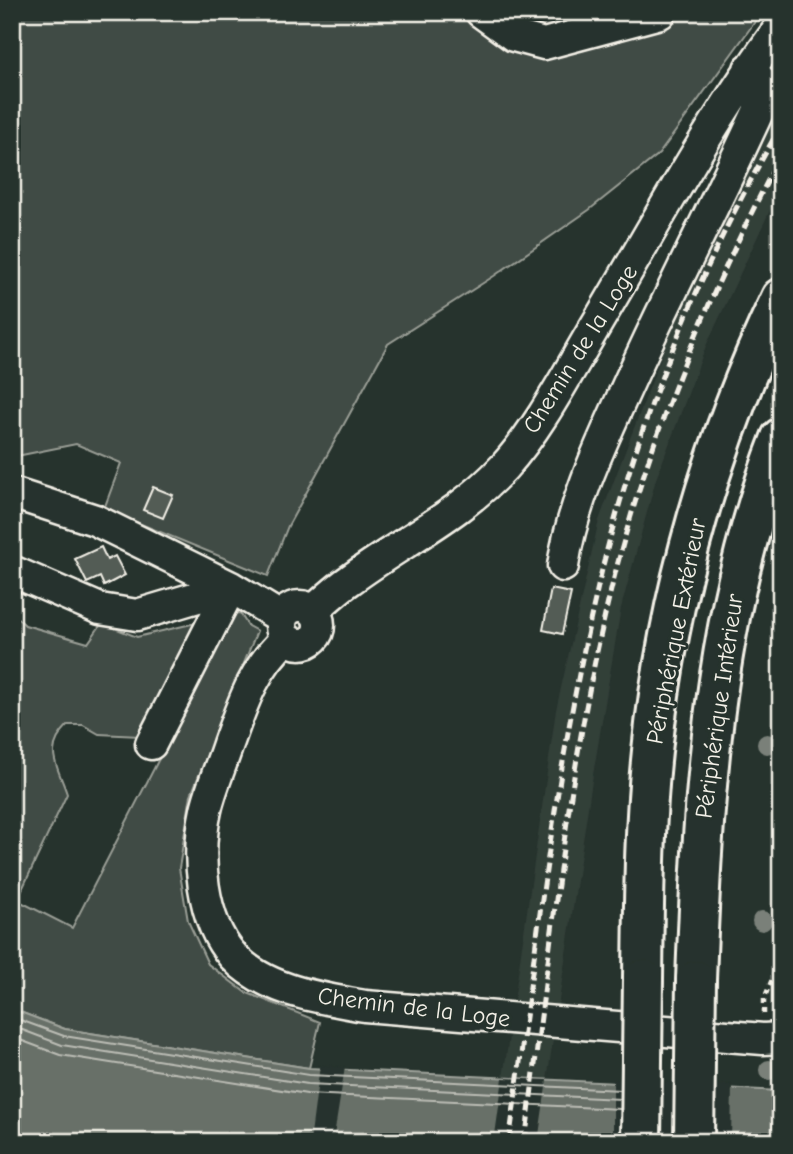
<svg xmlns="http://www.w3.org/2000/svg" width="793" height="1154" font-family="'Comic Neue',sans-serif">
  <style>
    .built { fill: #333f39 }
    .green { fill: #414b45; stroke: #9a9e96; stroke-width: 2 }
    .water { fill: #676f68; stroke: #9fa39b; stroke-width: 2 }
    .pier { fill: #26332d }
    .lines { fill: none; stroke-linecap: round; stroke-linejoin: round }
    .shore { stroke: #bcbdb5; stroke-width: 2 }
    .building { fill: #525c55; stroke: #f4f1e8; stroke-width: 2 }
    .minor-casing { stroke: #f4f1e8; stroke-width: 35 }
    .highway-casing { stroke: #f4f1e8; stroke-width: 44 }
    .path { stroke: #f4f1e8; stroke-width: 4.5; stroke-dasharray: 5 5; stroke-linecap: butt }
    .minor { stroke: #26332d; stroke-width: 30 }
    .highway { stroke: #26332d; stroke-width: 38 }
    .rail { stroke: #f4f1e8; stroke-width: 5; stroke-dasharray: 10 5; stroke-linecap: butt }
    .highway-bridge-casing { stroke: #f4f1e8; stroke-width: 44; stroke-linecap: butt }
    .highway-bridge { stroke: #26332d; stroke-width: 38 }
    .tree { fill: #7a8079 }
    .labels { text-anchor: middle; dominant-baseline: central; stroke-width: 6; stroke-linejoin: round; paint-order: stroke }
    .street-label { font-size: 24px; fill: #f4f1e8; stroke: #26332d }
  </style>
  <rect width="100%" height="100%" fill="#26332d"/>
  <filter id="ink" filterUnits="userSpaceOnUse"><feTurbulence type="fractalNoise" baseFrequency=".0143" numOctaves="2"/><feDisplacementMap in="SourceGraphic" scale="14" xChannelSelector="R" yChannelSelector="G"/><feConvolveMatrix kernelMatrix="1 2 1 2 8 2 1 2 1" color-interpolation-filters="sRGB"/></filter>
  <g filter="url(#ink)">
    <!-- built -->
    <path class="built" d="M781,98V187L706,346L656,479L621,608L592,781L547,1080L503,1078L556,710L599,520L701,252Z"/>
    <!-- green -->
    <path class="green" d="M12,12H762L659,154L589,210L494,276L388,344L288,526L268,576L104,509L121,463L76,444L12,457Z
      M12,613L25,625L88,643L102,623L137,637L200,622L140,736L99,734L83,725H68C43,750 57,764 67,794L17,900L72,928L163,751L229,614L240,613L248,626L257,631L191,795L179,868L188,921L208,964L245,992L320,1022L309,1068L65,1029L12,1009Z"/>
    <!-- water -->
    <path class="water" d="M12,1009L65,1029L309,1068L781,1091V1142H12Z"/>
    <!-- pier -->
    <path class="pier" d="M320,1065L345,1067L333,1142H310Z
      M503,1078L547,1080L538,1142H494Z
      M613,1079L732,1085L731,1142H613Z"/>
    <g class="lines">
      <!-- shore -->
      <path class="shore" d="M12,1017L64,1036L309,1075L621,1090
        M12,1026L62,1045L308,1084L621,1099
        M12,1037L60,1055L307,1094L620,1109"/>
    </g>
    <!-- building -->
    <path class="building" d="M153,487L173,495L163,518L143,510Z
      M101,547L107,560L115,556L125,575L104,586L100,577L87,583L75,559Z
      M551,589L571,593L562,634L543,630Z"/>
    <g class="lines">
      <!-- minor casing -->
      <g class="minor-casing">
        <path id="minor" d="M481,12L514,36L544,44L660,13
          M12,493L95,520L231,587L282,618
          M563,566C572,505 600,446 625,391C667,297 715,206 758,112C763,91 768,83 749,69
          M12,571L100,609L137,615L231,587
          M281 625a19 19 0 1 1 38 0a19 19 0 1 1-38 0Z
          M313,611C325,600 337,589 350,580C401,542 460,515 504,467C541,426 568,372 596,325C656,224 711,120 781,26
          M286,639C254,667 242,705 228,744C221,766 211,788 206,810C196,855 201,920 233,956C265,991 321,998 365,1006L763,1039L781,1038
          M151,744L231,587"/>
      </g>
      <!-- highway casing -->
      <g class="highway-casing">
        <path id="highway" d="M643,979C644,903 644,827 652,751C668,595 713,439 781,298
          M696,980C703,796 713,612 781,438"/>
      </g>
      <!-- path -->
      <path class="path" d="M764,1014V999L781,957"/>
      <!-- minor -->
      <use href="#minor" class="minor"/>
      <!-- highway -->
      <use href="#highway" class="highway"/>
      <!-- rail -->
      <path class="rail" d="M509,1142C535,959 554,775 596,595C633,432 697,270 781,126
        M525,1142C549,962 567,774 609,598C646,443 707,296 781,155"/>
      <!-- highway-bridge casing -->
      <g class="highway-bridge-casing">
        <path id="highway-bridge" d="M641,1142L643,979
          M694,1142L696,980"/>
      </g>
      <!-- highway-bridge -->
      <use href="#highway-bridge" class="highway-bridge"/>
    </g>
    <!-- trees -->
    <g class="tree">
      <circle cx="767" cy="744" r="10"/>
      <circle cx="762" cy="921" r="10"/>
      <circle cx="769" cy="1070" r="10"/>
    </g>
  </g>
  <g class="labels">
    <!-- street labels -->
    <g class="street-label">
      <text transform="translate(580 349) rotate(-58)">Chemin de la Loge</text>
      <text transform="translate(676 631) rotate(-79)">Périphérique Extérieur</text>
      <text transform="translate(719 706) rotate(-82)">Périphérique Intérieur</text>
      <text transform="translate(414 1007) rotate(7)">Chemin de la Loge</text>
    </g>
  </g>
  <!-- margin -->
  <rect width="793" height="1154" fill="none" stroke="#26332d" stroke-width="42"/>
  <rect x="21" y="21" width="751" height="1112" fill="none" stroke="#f4f1e8" stroke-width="2.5" filter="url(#ink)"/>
</svg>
